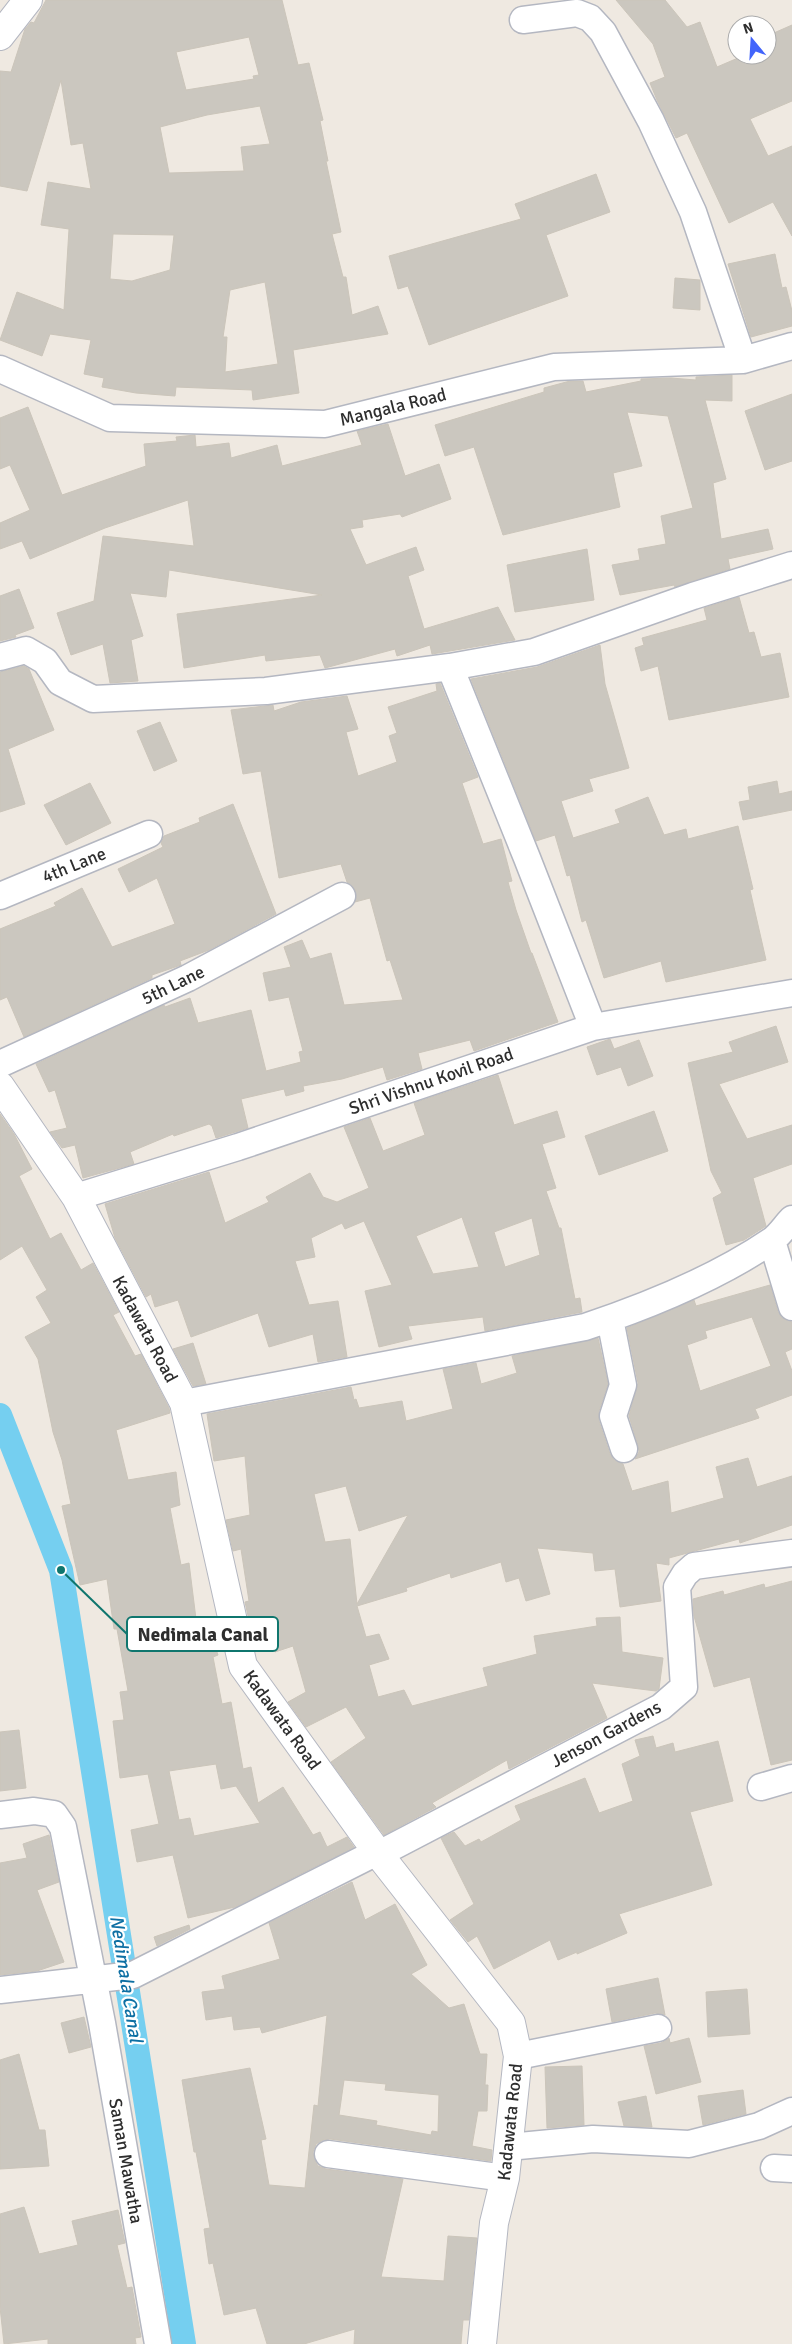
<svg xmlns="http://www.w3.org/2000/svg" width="792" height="2344" font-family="Signika,sans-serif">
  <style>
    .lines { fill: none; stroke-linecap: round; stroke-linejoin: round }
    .canal { stroke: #75cff0; stroke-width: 24 }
    .building { fill: #cbc7bf; stroke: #cbc5ba; fill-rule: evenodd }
    .street-casing { stroke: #b4b7c1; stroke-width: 29 }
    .secondary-casing { stroke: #b4b7c1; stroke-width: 30 }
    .street { stroke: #fff; stroke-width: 26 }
    .secondary { stroke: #fff; stroke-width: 28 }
    .labels { text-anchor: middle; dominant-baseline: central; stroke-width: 4.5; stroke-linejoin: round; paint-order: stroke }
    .street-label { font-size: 18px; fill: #2e2e2e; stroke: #fff }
    .water-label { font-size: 19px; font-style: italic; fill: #0d6fa3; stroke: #fff }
    .leader { fill: none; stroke: #0f766e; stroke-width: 2 }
    .callout-dot { fill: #0f766e; stroke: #fff; stroke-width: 2 }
    .callout { fill: #fff; stroke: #0f766e; stroke-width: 2 }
    .callout-label { font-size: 19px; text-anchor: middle; font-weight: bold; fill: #2e2e2e }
  </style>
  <rect width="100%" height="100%" fill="#efe9e1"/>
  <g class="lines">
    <!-- canal -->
    <path class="canal" d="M0,1415L61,1570L184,2344"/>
  </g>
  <!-- building -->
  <path class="building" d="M46,0H282L298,65L309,63L323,120L320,121L328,161H326L341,232L332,234L343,277H346L352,315L378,306L388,334L293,350L299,393L253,400L252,390L176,387L175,396L136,393L102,387L104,378L84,374L91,340L50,334L42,356L0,340L17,292L64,310L69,229L41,225L48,182L91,189L83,143L71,145L61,80L27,191L0,186V71L11,72L25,29L31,22L34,23ZM249,37L259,75L253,76L254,79L186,90L176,52ZM260,106L270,144L241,147L244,171L169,173L160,127L207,115ZM113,234L174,235L170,270L132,281L110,279ZM265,282L278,364L225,372L227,337H223L230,290Z
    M616,0H665L687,27L700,22L717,67L745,55H767V36L792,25V101L750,119L768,156L792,146V236L773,202L729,223L687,133L676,138L657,100L650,83L665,77L653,44Z
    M596,174L610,212L546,235L568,296L429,345L408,286L398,289L389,256L521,219L515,204Z
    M775,254L782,288L786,287L792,311V326L751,337L728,264Z
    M675,278L700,280V310L673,308Z
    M732,375V401L705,400L726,479L713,483L721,539L768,529L773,549L728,559L730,569L675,587L674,585L620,595L612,565L640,560L638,549L666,544L661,516L693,508L668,416L627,412L642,466L613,473L620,507L503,535L474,447L445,456L435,425L544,392V388L570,381H583L586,392L641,381V379L671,378L696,380V377Z
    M792,394V461L765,470L745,411Z
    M28,407L62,495L146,466L144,444L177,441L176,437L195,435L196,447L229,443L231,458L277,445L282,466L362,445L357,431L388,424L405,476L439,464L451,499L402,517L400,514L362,520L363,527L350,529L366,565L416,547L424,570L408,576L424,629L498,607L515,640L432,654L430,645L397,656L395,649L325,668L320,655L266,661L265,655L184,668L177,614L322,595L169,570L166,597L130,593L143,636L131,640L138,681L110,683L103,644L71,655L57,613L94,601L103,536L194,546L188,500L105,528L30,559L22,541L0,549V523L30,510L10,465L0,469V418Z
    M587,549L594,600L515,612L507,565Z
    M19,589L34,628L15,635L16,637L0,641V596Z
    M739,597L749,633L754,632L761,657L780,653L789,697L669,720L658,666L641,671L635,648L644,645L642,638L707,620L704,608Z
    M600,645L605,684L629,768L589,779L593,791L561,801L573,838L620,823L615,810L648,797L664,835L686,829L688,839L738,826L753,889L750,890L766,960L666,982L661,961L604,978L586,920L582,922L570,875L567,876L555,835L536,841L471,679L537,667Z
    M24,666L29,669L54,730L8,749L25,804L0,812V672Z
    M440,683L478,777L462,783L483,844L501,839L512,881L508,882L516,910L531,953H532L558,1022L474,1051L470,1040L418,1053L422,1069L387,1080L383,1067L342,1079L303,1086L304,1091L286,1096L284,1089L241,1099L248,1128L216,1138L212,1126L209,1124L174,1136L173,1134L130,1152L134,1164L83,1178L75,1145L62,1148L50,1132L67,1128L55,1090L49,1092L36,1064L164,1005L165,1007L190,998L198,1023L251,1010L266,1071L301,1062L299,1052L303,1051L289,997L269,1001L263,973L291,967L284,947L302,940L310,959L331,953L344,1005L403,1000L390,960L387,961L370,898L355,902V889L347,882L341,864L279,878L261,771L243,774L231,710L273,705L274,711L301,702L347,696L358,729L346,732L358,776L397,762L389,736L397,733L388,707L437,691L436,684Z
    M160,722L177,761L154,771L137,731Z
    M777,781L779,794L792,791V810L743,820L739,802L750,800L748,787Z
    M90,783L111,823L66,845L44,805Z
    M233,804L276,914L209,950L180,961L181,965L152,975V978L24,1037L7,997L0,1000V929L56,906L54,903L82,888L112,947L175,924L157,878L129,892L118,869L163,847L161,843L164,836L200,822L199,818Z
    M776,1026L788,1062L719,1084L747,1139L792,1125V1164L753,1178L766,1226L744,1240L726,1245L713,1198L722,1193L711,1171L688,1063L733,1052L729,1042Z
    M610,1039L614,1049L639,1040L653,1076L628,1086L621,1067L597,1075L587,1047Z
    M498,1075L514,1125L557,1111L565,1137L542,1144L556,1188L546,1191L559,1228H561L575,1299L580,1298L582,1312L485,1331L483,1317L408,1326L412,1339L379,1347L365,1291L392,1285L364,1221L345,1229L342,1223L311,1238L315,1257L295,1261L309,1305L338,1301L347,1357L318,1362L313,1334L269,1347L258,1313L191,1337L178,1300L155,1307L151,1294L146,1297L115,1238L105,1204L209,1172L225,1223L269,1202L266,1197L310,1173L323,1197L337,1202L369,1188L344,1127L370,1118L383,1151L425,1135L414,1103ZM462,1217L479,1267L433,1274L416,1236ZM532,1218L540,1255L505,1267L494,1232Z
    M654,1111L668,1151L599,1175L585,1136Z
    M0,1114L14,1134L32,1169L19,1176L50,1239L61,1233L81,1270L93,1263L119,1312L113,1315L135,1356L141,1354L169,1408L170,1413L116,1430L128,1480L176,1472L180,1505L170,1508L181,1565L189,1563L197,1627L217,1621L222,1644L215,1646L218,1655L213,1657L222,1704L231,1702L243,1769L251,1767L258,1803L283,1787L313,1835L320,1832L327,1847L347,1837L354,1847L235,1907L188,1918L173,1855L137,1862L131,1830L159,1824L148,1774L120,1778L113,1721L124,1720L120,1692L128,1691L117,1629H114L107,1579L80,1585L62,1506L71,1504L62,1460L53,1432L38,1359L25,1337L51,1323L36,1297L47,1290L22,1246L0,1260ZM216,1764L221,1789L236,1786L260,1823L194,1836L190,1818L179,1820L169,1771Z
    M770,1285L778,1312L782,1318L792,1322V1349L785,1352L792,1371V1395L755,1409L759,1418L635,1459L639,1452L638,1445L629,1416L638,1383L627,1328L694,1300L696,1306ZM752,1317L771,1366L700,1391L687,1345L707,1338L705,1331Z
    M598,1338L608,1384L599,1411V1421L610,1454L614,1460L623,1464L632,1491L668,1481L671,1513L724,1498L716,1467L748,1458L757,1487L792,1476V1525L740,1543L739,1539L669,1558V1565L656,1563L661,1601L620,1607L615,1569L595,1571L593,1553L537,1548L550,1594L526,1601L519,1578L506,1582L501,1562L451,1578L450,1573L406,1588L407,1591L357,1606L366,1637L379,1634L389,1659L369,1665L378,1697L404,1690L412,1706L488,1686L483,1668L537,1654L534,1636L597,1626L596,1618L620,1617L622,1652L663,1658L659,1689L656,1691L592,1683L607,1718L509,1769L507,1760L432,1803L436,1807L384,1835L331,1762L366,1738L346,1707L306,1727L288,1702L306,1692L293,1646L275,1652L267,1628L252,1634L245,1602L249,1601L241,1549L233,1551L226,1520L250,1515L245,1456L214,1461L207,1414L351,1387L354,1400L356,1399L359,1408L402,1401L406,1421L453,1409L443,1369L476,1363L481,1384L517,1373L512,1356ZM346,1486L359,1531L408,1515L357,1604L350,1539L325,1542L314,1494Z
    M193,1343L206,1384L193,1386L173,1349Z
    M792,1581V1760L771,1765L750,1677L714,1687L694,1616L693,1599L723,1591L724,1595L764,1584L765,1588Z
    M19,1730L26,1788L0,1791V1732Z
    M653,1736L656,1748L673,1743L675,1752L718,1741L733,1801L690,1812L712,1885L619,1914L627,1933L577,1954V1952L558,1960L550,1940L494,1969L477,1936L468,1942L450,1920L474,1904L441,1838L454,1832L465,1846L479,1839L481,1842L521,1820L515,1806L585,1778L599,1813L633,1801L622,1764L640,1756L635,1740Z
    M49,1835L59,1882L37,1890L64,1962L37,1971L0,1975V1863L27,1858L23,1844Z
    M352,1882L365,1920L395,1904L427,1965L411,1974L449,2008L464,2004L480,2054H487L485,2085H488L487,2111H478L472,2146L492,2150L491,2161L330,2139L323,2140L316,2144L313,2152L314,2159L318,2166L326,2169L403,2179L381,2277L444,2281L448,2236L477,2238L469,2320H463L461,2344H354L355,2329L304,2344H267L256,2308L224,2315L213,2263L209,2264L204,2229L210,2228L196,2152H194L182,2080L250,2068L266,2139L261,2140L269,2185L305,2188L314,2105L318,2106L327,2015L262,2033L260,2027L234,2030L232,2016L206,2020L202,1992L225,1989L222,1976L280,1959L269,1923ZM344,2080L386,2084L385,2090L439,2095L438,2132L432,2131L431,2135L376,2125L377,2121L339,2115Z
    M189,1925L190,1929L157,1946L154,1937Z
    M658,1978L665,2015L655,2013L612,2022L606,1989Z
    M747,1989L750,2034L708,2037L706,1992Z
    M84,2017L91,2047L69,2053L61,2023Z
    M669,2038L670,2043L689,2038L701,2082L656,2094L644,2046L661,2043Z
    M19,2054L39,2130H45L49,2166L0,2169V2060Z
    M582,2066L584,2125L547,2128L545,2067Z
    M743,2090L746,2114L703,2125L698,2096Z
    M646,2096L652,2127L624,2126L618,2102Z
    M24,2207L39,2254L78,2245L72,2221L118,2210L125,2243L117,2245L127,2288L132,2287L141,2337L135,2338L136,2344H48V2339L4,2344L0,2307V2214Z"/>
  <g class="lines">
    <!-- street casing -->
    <g class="street-casing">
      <path id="street" d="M523,20L577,13L590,18L603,32L651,121L693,212L743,360
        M0,369L110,418L325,424L554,367L743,360L792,346
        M0,657L26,650L45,661L60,682L93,699L266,691L450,667L527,858L593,1027
        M450,667L534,652L693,596L792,565
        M0,896L149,834
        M0,1064L188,978L342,896
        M76,1197L238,1147L593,1027L792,993
        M772,1241L792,1307
        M610,1319L623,1385L613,1416L624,1449
        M184,1403L585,1327C645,1307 718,1277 771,1241C779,1236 785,1226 792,1219
        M761,1787L792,1778
        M0,1815L34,1811L54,1814L63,1827L102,2023L158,2344
        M379,1854L661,1707L684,1687L677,1587L685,1574L694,1566L792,1553
        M0,1990L133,1975L377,1852
        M518,2056L658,2028
        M508,2147L593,2139L689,2144L759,2126L792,2111
        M328,2154L505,2178
        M774,2168L792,2169"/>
    </g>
    <!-- secondary casing -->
    <g class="secondary-casing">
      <path id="secondary" d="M0,36L28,0
        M0,1086L76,1197L184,1403L243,1666L377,1852L511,2023L518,2056L505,2178L494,2223L482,2344"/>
    </g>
    <!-- street -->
    <use href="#street" class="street"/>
    <!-- secondary -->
    <use href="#secondary" class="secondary"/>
  </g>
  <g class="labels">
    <!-- street labels -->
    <g class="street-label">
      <text transform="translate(393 407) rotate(-14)">Mangala Road</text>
      <text transform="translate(74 865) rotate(-22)">4th Lane</text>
      <text transform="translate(173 985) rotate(-26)">5th Lane</text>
      <text transform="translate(431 1081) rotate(-19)">Shri Vishnu Kovil Road</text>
      <text transform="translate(145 1329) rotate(62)">Kadawata Road</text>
      <text transform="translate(282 1720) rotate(54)">Kadawata Road</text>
      <text transform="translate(606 1734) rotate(-28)">Jenson Gardens</text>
      <text transform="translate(510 2122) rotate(-84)">Kadawata Road</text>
      <text transform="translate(126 2161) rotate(80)">Saman Mawatha</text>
    </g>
    <!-- water labels -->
    <g class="water-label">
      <text transform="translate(126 1979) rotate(81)">Nedimala Canal</text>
    </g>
  </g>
  <!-- callouts -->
  <path class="leader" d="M61 1570L127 1634"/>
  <circle class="callout-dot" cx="61" cy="1570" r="5"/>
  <rect class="callout" x="127" y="1617" width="151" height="34" rx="5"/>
  <g class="callout-label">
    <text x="203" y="1641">Nedimala Canal</text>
  </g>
  <!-- north arrow -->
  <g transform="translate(752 40) rotate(342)"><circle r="24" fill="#ffffff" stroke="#ababab"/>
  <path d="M0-4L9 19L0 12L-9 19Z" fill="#4264fb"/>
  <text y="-8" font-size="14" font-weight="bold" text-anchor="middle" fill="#2e2e2e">N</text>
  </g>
</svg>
